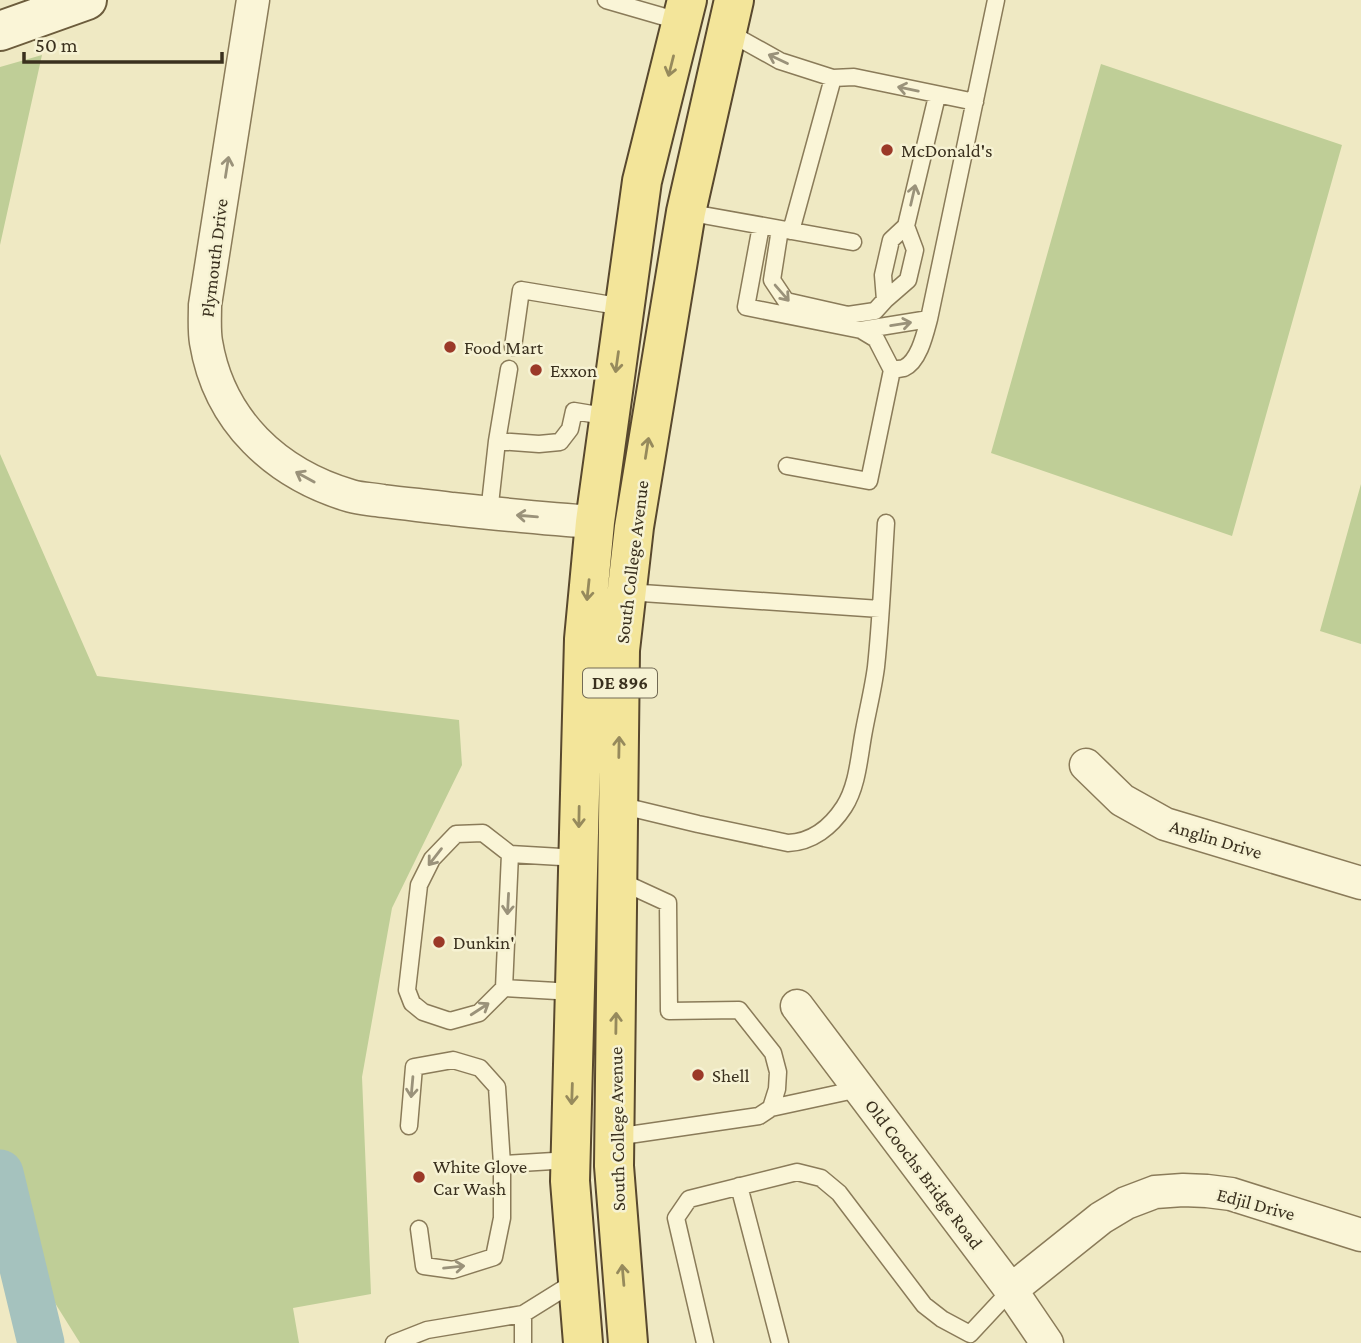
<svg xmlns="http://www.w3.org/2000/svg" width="1361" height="1343" font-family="'Crimson Pro',serif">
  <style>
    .green { fill: #bfce97 }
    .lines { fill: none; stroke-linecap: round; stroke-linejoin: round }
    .river { stroke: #a5c2be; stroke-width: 47 }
    .lane-casing { stroke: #8a7b59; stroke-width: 19 }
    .street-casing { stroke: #8a7b59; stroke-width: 35 }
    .secondary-casing { stroke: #6c5c3c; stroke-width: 42 }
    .primary-casing { stroke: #58482e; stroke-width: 42 }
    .lane { stroke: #faf5d7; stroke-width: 16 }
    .street { stroke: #faf5d7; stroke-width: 32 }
    .secondary { stroke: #faf5d7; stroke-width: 38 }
    .primary { stroke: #f3e59a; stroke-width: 38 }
    .oneway { stroke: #9a927a }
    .oneway2 { stroke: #968a5c }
    .poi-dot { fill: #9b3928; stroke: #f6f2d3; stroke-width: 2.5 }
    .labels { text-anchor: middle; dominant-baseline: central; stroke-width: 5; stroke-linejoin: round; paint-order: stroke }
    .shield { fill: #f6f2d3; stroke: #726a54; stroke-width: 2 }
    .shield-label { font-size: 18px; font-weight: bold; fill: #3a301e }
    .poi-label { font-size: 19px; fill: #3a301e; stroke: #f6f2d3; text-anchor: start }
    .street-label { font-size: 19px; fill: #3a301e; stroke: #f6f2d3 }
  </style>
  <rect width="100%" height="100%" fill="#efe9c3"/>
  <!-- green -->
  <path class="green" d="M42,55L0,245V67Z
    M1101,64L1342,145L1232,536L991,453Z
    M0,454L97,676L459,720L462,765L392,908L362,1077L371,1294L293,1308L299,1343H80L0,1215Z
    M1361,484V644L1320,631Z"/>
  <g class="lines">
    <!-- river -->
    <path class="river" d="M0,1173L41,1343"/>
    <!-- lane casing -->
    <g class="lane-casing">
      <path id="lane" d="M606,0L682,22
        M728,32L780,61L833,78L854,77L975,102
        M686,212L853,242
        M761,226L746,307L861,330L929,319
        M780,229L772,280L786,301L848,315L875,311L885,300L883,275L891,240L906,226L937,96
        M791,231L833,78
        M885,300L908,280L915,250L906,226
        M861,330L876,339L892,370
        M513,347L521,290L624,307
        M497,441L539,444L560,442L570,429L574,411L610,417
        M787,466L869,481L892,370C896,369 900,369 904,368C919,361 925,334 929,319L996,0
        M489,513L497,441L509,369
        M627,592L880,609
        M619,805L698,824L788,843C812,842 831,827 844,807C857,787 859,759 863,736C867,713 873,690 876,667C881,620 883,571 886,523
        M504,988L479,1013L450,1021L423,1012L412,1003L407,990L419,885L432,859L456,834L483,833L510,854
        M574,992L504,988L510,854L578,858
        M771,1108L859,1089
        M409,1126L414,1067L453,1060L480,1068L497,1087L502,1164V1218L494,1257L453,1270L424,1266L419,1229
        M615,1137L759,1116L771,1108L777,1089L778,1072L773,1053L739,1010L669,1011L668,903L618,880
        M502,1164L570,1160
        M739,1186L780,1343
        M394,1343L427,1330L523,1314L576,1281
        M523,1343V1314
        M705,1343L676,1218L689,1199L797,1172L821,1178L839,1193L924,1305L942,1319L970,1334L1011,1290"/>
    </g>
    <!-- street casing -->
    <g class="street-casing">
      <path id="street" d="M253,0L205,305C205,317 204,330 206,342C219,421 276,474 351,496C361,499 372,499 383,501C406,504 429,506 452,509C499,514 547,519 595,522
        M1086,765L1122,800L1165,824L1361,883
        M797,1006L1011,1290L1047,1343
        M1011,1290L1101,1218L1126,1203L1155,1192L1183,1190L1207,1191L1231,1194L1361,1235"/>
    </g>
    <!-- secondary casing -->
    <g class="secondary-casing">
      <path id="secondary" d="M0,31L87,0"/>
    </g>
    <!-- primary casing -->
    <g class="primary-casing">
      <path id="primary" d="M583,1343L570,1181L584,639L595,522L642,181L687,0
        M628,1343L614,1166L620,650L634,527L686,212L734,0"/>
    </g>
    <!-- lane -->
    <use href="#lane" class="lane"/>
    <!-- street -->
    <use href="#street" class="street"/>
    <!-- secondary -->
    <use href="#secondary" class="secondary"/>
    <!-- primary -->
    <use href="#primary" class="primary"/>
  </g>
  <!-- one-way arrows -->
  <defs><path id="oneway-shaft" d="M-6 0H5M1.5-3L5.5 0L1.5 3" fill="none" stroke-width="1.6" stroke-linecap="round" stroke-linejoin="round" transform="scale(1.75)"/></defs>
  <g class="oneway">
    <use href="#oneway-shaft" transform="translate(778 59) rotate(-155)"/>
    <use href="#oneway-shaft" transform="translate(908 89) rotate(-168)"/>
    <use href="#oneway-shaft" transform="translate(227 167) rotate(-81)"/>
    <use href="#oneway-shaft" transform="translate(913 195) rotate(-77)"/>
    <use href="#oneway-shaft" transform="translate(782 293) rotate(49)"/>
    <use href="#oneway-shaft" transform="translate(901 324) rotate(-9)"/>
    <use href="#oneway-shaft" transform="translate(305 477) rotate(-151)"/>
    <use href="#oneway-shaft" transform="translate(527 516) rotate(-175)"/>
    <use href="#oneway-shaft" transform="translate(435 857) rotate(128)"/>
    <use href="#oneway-shaft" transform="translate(508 904) rotate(93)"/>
    <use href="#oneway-shaft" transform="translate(480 1009) rotate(-33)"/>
    <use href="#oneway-shaft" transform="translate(412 1087) rotate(95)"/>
    <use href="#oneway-shaft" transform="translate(454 1267) rotate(-6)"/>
  </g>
  <g class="oneway2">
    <use href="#oneway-shaft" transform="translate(671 66) rotate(104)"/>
    <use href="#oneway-shaft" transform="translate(617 362) rotate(98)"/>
    <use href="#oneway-shaft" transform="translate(647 448) rotate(-81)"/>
    <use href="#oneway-shaft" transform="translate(588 590) rotate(96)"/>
    <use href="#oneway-shaft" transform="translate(619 747) rotate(-89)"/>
    <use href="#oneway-shaft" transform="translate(579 817) rotate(91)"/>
    <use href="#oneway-shaft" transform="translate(616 1023) rotate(-89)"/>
    <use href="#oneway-shaft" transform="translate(572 1094) rotate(92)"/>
    <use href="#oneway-shaft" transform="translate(623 1275) rotate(-95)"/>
  </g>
  <!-- markers -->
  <g class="poi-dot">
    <circle cx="887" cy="150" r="7"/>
    <circle cx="450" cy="347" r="7"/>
    <circle cx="536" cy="370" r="7"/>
    <circle cx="439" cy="942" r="7"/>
    <circle cx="698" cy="1075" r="7"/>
    <circle cx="419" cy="1177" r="7"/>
  </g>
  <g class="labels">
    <!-- shield labels -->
    <rect class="shield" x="583" y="668.5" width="74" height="29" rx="5"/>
    <g class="shield-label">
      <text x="620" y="683">DE 896</text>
    </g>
    <!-- poi labels -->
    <g class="poi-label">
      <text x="901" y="150">McDonald's</text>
      <text x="464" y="347">Food Mart</text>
      <text x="550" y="370">Exxon</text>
      <text x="453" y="942">Dunkin'</text>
      <text x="712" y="1075">Shell</text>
      <text x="433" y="1166">White Glove<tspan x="433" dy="22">Car Wash</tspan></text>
    </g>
    <!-- street labels -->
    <g class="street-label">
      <text transform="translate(214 258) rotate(-83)">Plymouth Drive</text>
      <text transform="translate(632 562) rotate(-83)">South College Avenue</text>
      <text transform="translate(1216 839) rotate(17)">Anglin Drive</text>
      <text transform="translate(617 1129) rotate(-91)">South College Avenue</text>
      <text transform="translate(924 1174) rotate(53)">Old Coochs Bridge Road</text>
      <text transform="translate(1256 1204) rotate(15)">Edjil Drive</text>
    </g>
  </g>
  <!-- scale -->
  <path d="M24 52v10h198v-10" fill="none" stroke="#3a301e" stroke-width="3.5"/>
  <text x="35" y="52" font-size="21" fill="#3a301e" stroke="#f6f2d3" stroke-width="5" paint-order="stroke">50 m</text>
</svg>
